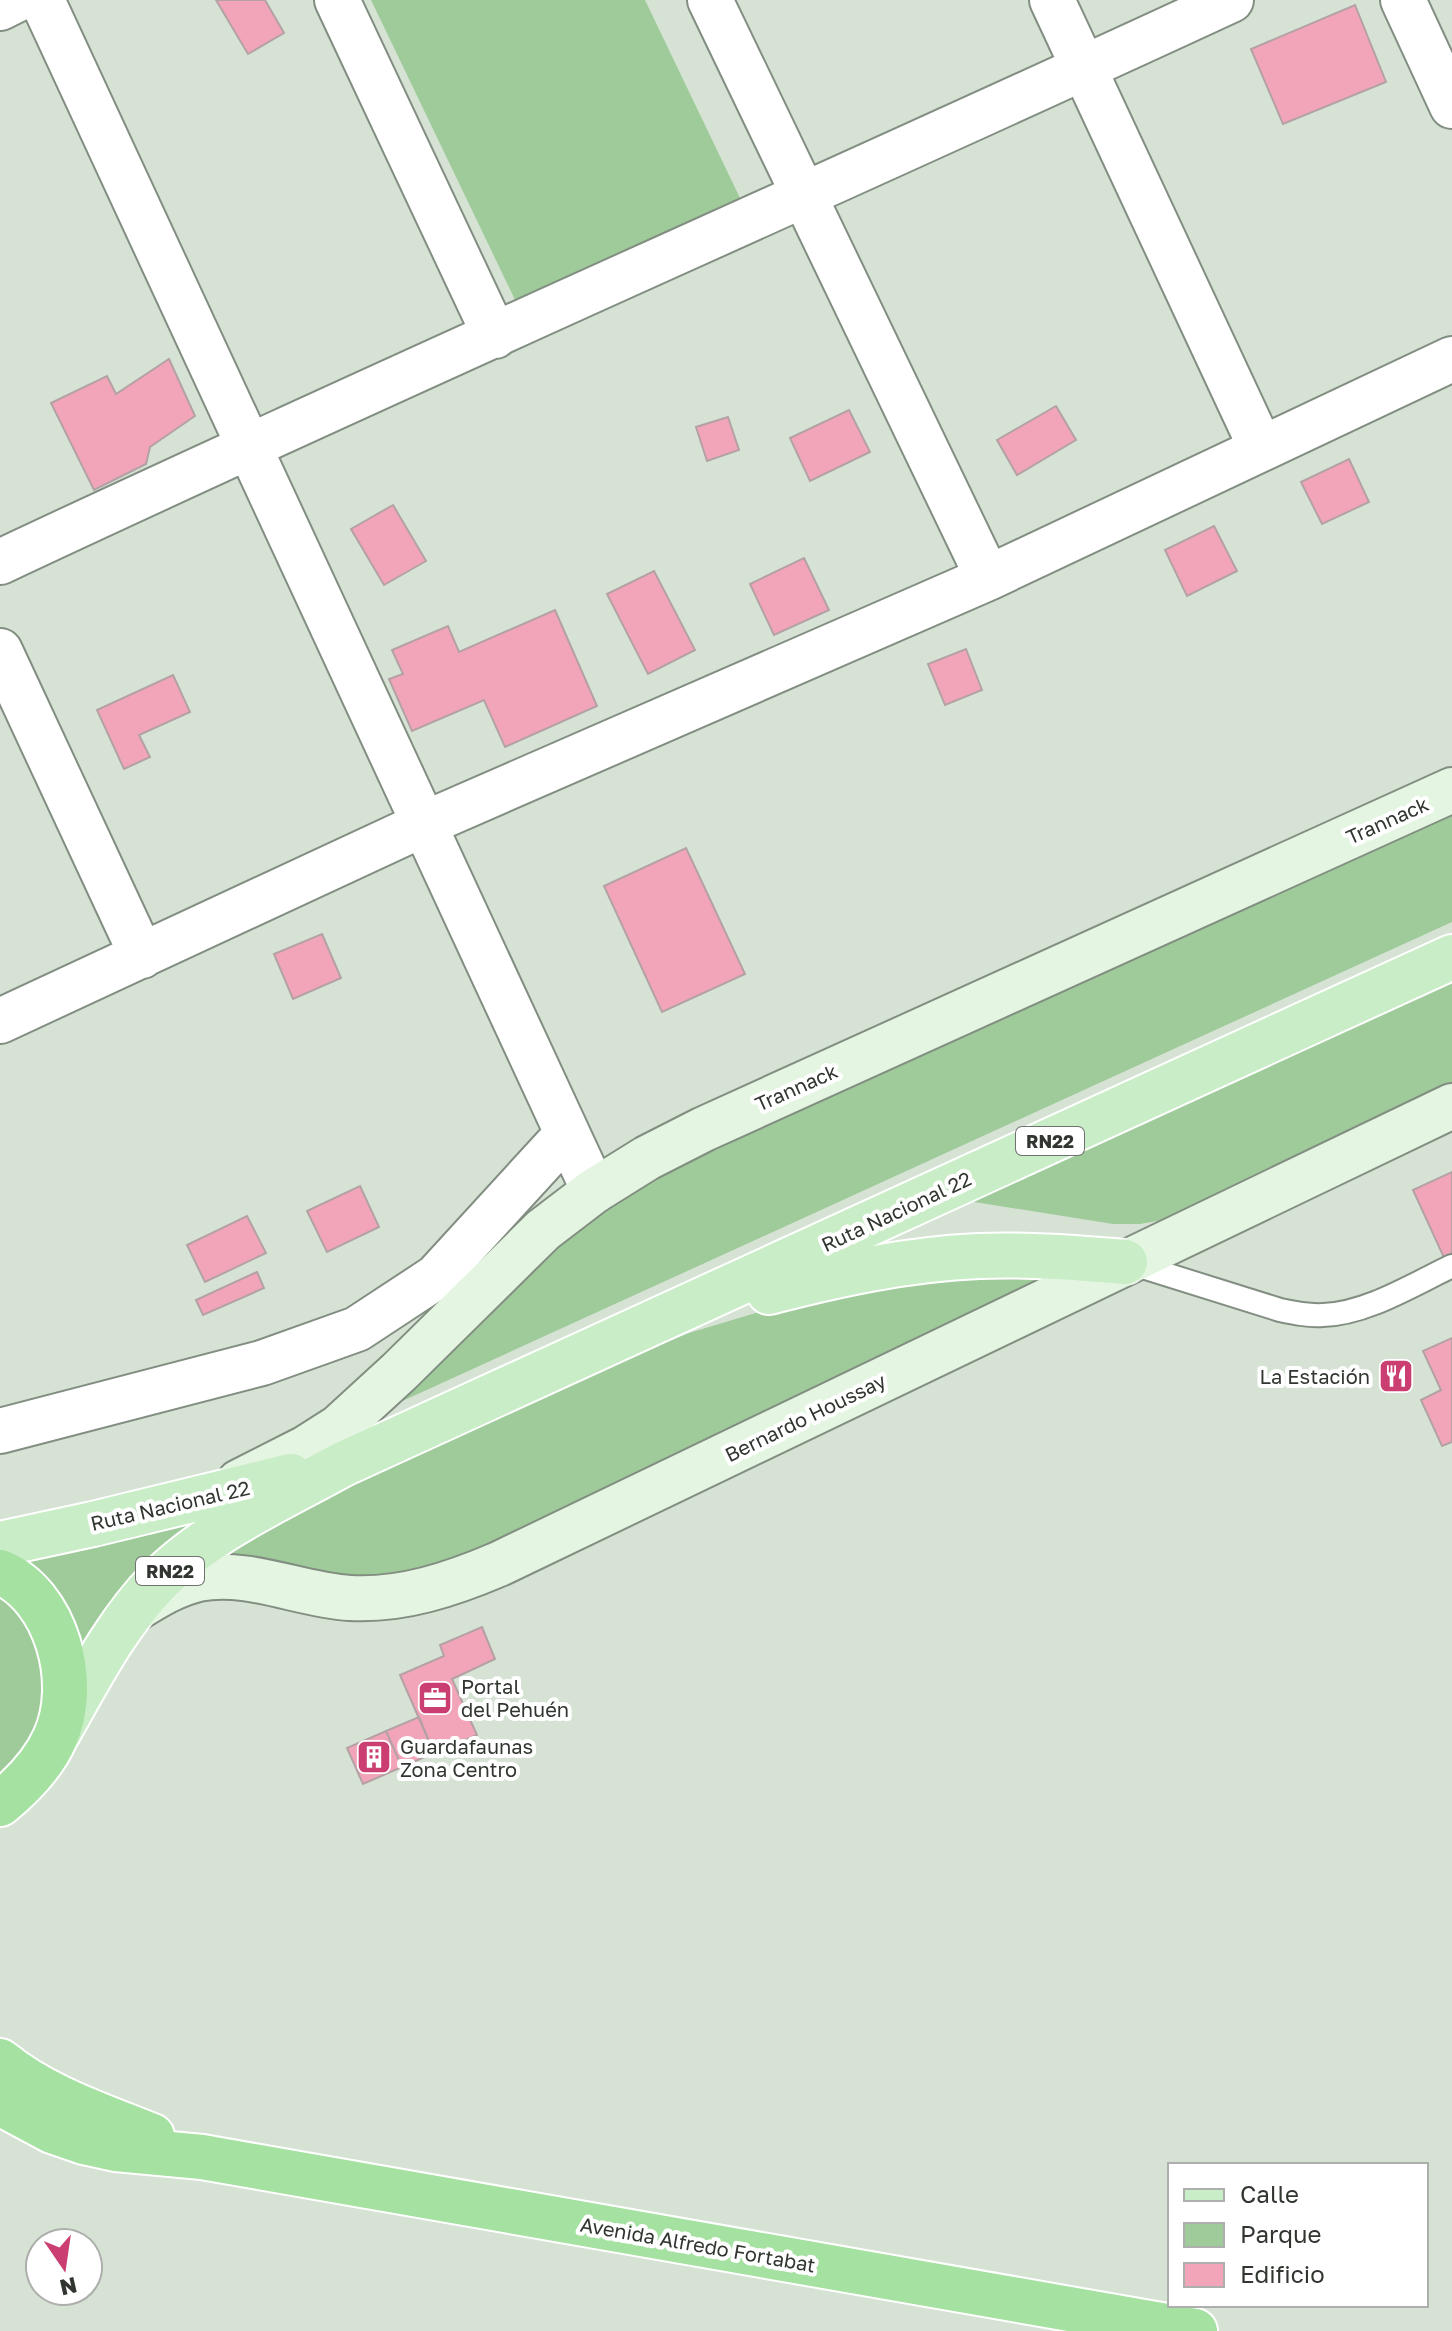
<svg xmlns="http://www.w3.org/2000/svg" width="1452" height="2331" font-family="'Golos Text',sans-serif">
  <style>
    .green { fill: #9fcb9b }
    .building { fill: #f2a5b9; stroke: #b4a1a5; stroke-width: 2 }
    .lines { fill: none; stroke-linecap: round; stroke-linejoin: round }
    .lane-casing { stroke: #828e81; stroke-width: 26 }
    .street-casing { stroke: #828e81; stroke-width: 48 }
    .secondary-casing { stroke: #828e81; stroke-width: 48 }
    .primary-casing { stroke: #fff; stroke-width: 48 }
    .highway-casing { stroke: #fff; stroke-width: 48 }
    .lane { stroke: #fff; stroke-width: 22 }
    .street { stroke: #fff; stroke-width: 44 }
    .secondary { stroke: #e4f6e2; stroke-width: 44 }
    .primary { stroke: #c9edc6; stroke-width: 44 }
    .highway { stroke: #a5e1a0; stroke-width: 44 }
    .labels { text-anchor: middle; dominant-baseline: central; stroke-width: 8; stroke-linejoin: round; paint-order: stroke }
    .shield { fill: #fff; stroke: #6f726e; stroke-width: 2 }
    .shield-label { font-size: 18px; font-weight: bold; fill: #313630 }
    .street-label { font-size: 20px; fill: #313630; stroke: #fff }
    .poi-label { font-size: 20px; fill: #313630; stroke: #fff; text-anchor: start }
  </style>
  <rect width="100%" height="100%" fill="#d6e3d4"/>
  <!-- green -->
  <path class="green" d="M371,0H645L740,198L517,304Z
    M1452,810V922L374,1414L548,1245L674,1164Z
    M1452,983V1085L1169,1219L1140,1224H1113L968,1201Z
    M941,1275L1054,1276L464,1559L372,1581L217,1561L268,1522L631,1356L689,1333L812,1296Z
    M240,1510L84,1669C78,1634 70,1597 41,1574C29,1565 16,1558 3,1551Z
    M0,1592L15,1607L28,1626L38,1647L47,1695L31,1745L0,1781Z"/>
  <!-- building -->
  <path class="building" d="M216,0H265L284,33L248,54Z
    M1355,5L1386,82L1283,124L1251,49Z
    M169,359L195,416L150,447L146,464L94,490L51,403L107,376L116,394Z
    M1056,406L1076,440L1017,475L997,440Z
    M849,410L870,452L810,481L790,438Z
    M728,417L739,450L707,461L696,427Z
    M1349,459L1369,502L1322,524L1301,482Z
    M393,505L426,561L384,585L351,529Z
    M1214,526L1237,571L1187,596L1165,550Z
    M804,558L829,610L774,635L750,584Z
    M654,571L695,650L648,674L607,594Z
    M555,610L597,706L505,747L484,700L412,731L389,679L403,674L392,650L448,626L459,652Z
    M966,649L982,690L945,705L928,664Z
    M173,675L190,712L139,735L150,757L124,769L97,710Z
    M686,848L745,974L662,1012L604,886Z
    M322,934L341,978L293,999L274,954Z
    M1452,1172V1275L1413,1190Z
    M360,1186L379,1227L327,1252L307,1211Z
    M247,1216L266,1253L205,1282L187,1245Z
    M257,1272L264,1288L203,1315L196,1300Z
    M1452,1338V1442L1442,1446L1421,1400L1441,1390L1423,1351Z
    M482,1627L495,1659L452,1679L477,1735L434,1753L400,1675L444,1656L440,1645Z
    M419,1717L434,1753L402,1767L386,1731Z
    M386,1731L402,1767L363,1784L347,1748Z"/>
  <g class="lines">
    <!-- lane casing -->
    <g class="lane-casing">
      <path id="lane" d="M1130,1263L1280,1310C1294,1313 1308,1316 1323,1315C1366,1314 1414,1284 1452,1266"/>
    </g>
    <!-- street casing -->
    <g class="street-casing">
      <path id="street" d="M42,0L594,1191
        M337,0L495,336
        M710,0L988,578
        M1052,0L1261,448
        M1403,0L1452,106
        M0,8L16,0
        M0,562C408,370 821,190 1231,0
        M0,651L142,956
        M0,1021L424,824L988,578L1452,359
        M0,1431L262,1363L357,1329L436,1277L567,1134"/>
    </g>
    <!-- secondary casing -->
    <g class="secondary-casing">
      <path id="secondary" d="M239,1482L306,1448L339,1427L399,1372L543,1230L594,1191L647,1158L704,1129L1452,790
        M137,1608C156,1596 176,1584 198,1579C249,1569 299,1595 350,1598C402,1601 452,1584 499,1564L1452,1106"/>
    </g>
    <!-- primary casing -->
    <g class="primary-casing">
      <path id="primary" d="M769,1292C838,1274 908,1259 979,1256C1028,1254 1077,1258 1125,1262
        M0,1544L93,1524L291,1476
        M58,1733C88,1680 116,1624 159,1580C209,1530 280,1499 341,1465L1452,957"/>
    </g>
    <!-- highway casing -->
    <g class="highway-casing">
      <path id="highway" d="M0,1572C57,1596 80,1683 55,1738C43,1765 22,1786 0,1804
        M0,2061C44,2097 100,2115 152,2136
        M0,2103L52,2131L84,2142L116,2149L202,2157L1195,2331"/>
    </g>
    <!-- lane -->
    <use href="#lane" class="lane"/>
    <!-- street -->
    <use href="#street" class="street"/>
    <!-- secondary -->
    <use href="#secondary" class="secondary"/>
    <!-- primary -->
    <use href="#primary" class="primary"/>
    <!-- highway -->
    <use href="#highway" class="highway"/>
  </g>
  <!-- icons -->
  <defs>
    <g id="restaurant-square" transform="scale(1.8)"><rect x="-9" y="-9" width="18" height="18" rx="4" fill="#ca3e71" stroke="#fff"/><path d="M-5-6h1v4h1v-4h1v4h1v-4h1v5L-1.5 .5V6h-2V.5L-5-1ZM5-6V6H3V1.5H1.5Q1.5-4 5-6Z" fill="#fff"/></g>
    <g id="office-square" transform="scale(1.8)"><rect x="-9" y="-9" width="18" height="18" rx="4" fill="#ca3e71" stroke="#fff"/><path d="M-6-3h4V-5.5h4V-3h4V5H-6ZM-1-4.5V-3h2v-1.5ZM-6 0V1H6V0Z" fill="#fff"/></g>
    <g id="building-square" transform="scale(1.8)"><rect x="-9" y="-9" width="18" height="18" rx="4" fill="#ca3e71" stroke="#fff"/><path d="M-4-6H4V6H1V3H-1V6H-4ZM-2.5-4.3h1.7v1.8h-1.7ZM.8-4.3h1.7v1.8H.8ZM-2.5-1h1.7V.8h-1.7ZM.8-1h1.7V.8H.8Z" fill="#fff"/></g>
  </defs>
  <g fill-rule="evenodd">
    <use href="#restaurant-square" x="1396" y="1376"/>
    <use href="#office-square" x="435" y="1698"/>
    <use href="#building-square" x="374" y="1757"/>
  </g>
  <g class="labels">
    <!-- shield labels -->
    <g class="shield">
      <rect x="1016" y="1127" width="68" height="28" rx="6"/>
      <rect x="136" y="1557" width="68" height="28" rx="6"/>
    </g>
    <g class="shield-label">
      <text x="1050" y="1141">RN22</text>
      <text x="170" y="1571">RN22</text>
    </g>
    <!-- street labels -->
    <g class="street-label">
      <text transform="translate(1387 820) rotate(-24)">Trannack</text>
      <text transform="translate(796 1087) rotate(-24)">Trannack</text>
      <text transform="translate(896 1211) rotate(-25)">Ruta Nacional 22</text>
      <text transform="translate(805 1417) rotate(-26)">Bernardo Houssay</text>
      <text transform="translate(170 1505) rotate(-13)">Ruta Nacional 22</text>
      <text transform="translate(698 2244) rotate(10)">Avenida Alfredo Fortabat</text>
    </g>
    <!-- poi labels -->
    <g class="poi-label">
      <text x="1370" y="1376" text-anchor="end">La Estación</text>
      <text x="461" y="1686">Portal<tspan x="461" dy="23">del Pehuén</tspan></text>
      <text x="400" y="1746">Guardafaunas<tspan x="400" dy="23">Zona Centro</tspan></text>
    </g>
  </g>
  <!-- legend -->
  <rect x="1168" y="2163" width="260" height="144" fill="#ffffff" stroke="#adafac" stroke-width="2"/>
  <rect x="1184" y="2189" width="40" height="12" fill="#c9edc6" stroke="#adafac" stroke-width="2"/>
  <text x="1240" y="2203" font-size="24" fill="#313630">Calle</text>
  <rect x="1184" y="2223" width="40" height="24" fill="#9fcb9b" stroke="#adafac" stroke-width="2"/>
  <text x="1240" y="2243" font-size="24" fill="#313630">Parque</text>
  <rect x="1184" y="2263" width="40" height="24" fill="#f2a5b9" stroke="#adafac" stroke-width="2"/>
  <text x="1240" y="2283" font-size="24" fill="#313630">Edificio</text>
  <!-- north arrow -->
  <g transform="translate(64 2267) rotate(167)"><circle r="38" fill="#ffffff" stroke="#adafac" stroke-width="2"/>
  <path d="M0-6L14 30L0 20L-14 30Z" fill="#ca3e71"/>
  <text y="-12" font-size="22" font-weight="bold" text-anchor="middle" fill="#313630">N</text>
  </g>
</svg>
